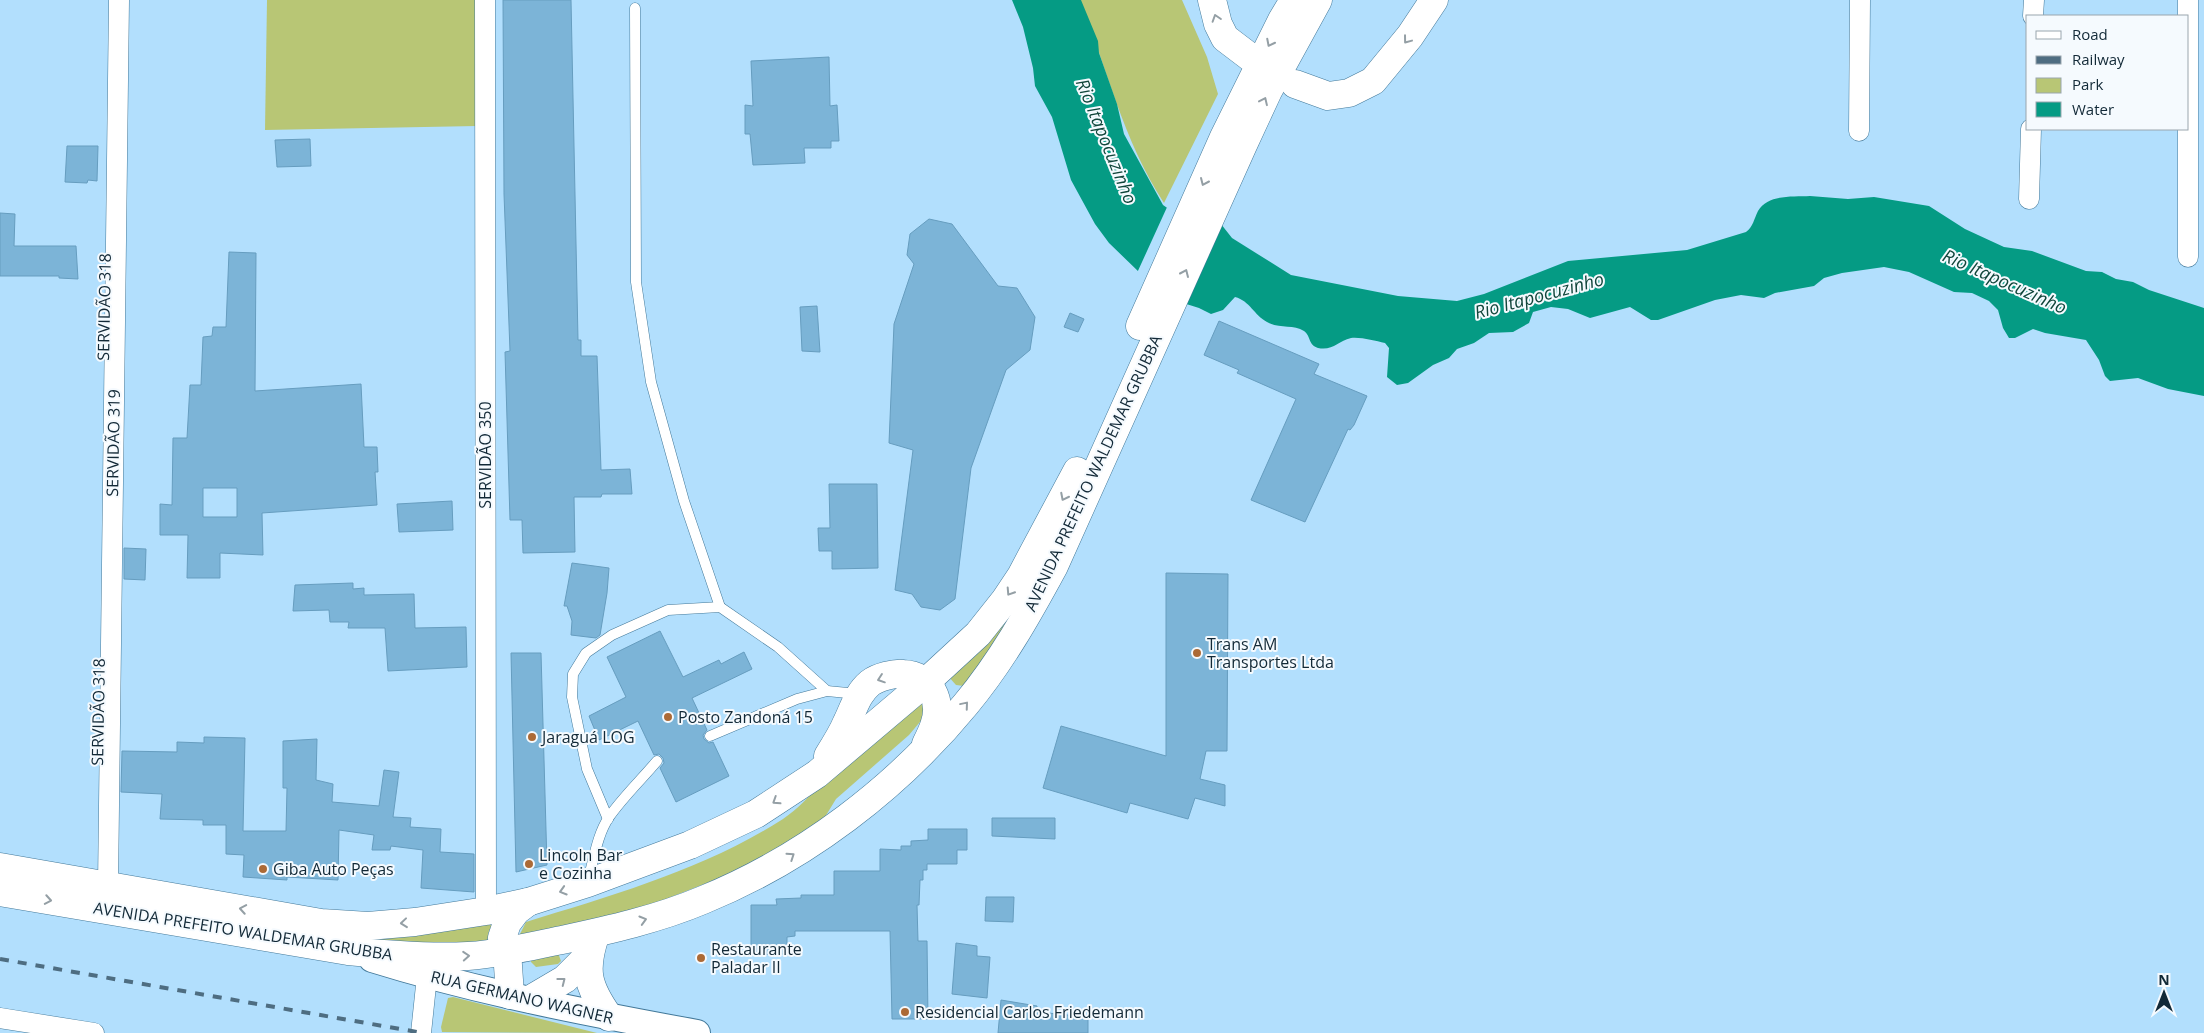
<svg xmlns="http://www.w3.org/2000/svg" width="2204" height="1033" font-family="'Open Sans',sans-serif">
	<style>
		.green { fill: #b8c675 }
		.water { fill: #059b84 }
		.pier { fill: #b2dffd }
		.building { fill: #7cb4d7; stroke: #669dbf; fill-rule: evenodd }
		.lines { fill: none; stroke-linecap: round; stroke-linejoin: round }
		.service-casing { stroke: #43799a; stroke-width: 11 }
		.minor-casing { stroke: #43799a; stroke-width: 21 }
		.tertiary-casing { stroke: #43799a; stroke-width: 28 }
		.trunk-casing { stroke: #43799a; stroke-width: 29 }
		.service { stroke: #fff; stroke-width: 10 }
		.minor { stroke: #fff; stroke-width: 20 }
		.tertiary { stroke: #fff; stroke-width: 26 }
		.trunk { stroke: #fff; stroke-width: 28 }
		.rail { stroke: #4e6d81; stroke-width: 4; stroke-dasharray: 9 9; stroke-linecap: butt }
		.oneway { stroke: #949fa5 }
		.poi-dot { fill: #ac6a36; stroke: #f5fafe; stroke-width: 2 }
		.labels { text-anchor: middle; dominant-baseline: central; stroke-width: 4; stroke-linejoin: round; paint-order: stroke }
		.street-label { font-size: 16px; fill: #122937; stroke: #f5fafe }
		.poi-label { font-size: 16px; fill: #122937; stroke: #f5fafe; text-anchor: start }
		.water-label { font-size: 18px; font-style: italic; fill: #11463b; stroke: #f5fafe }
	</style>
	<rect width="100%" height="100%" fill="#b2dffd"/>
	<g class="green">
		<path d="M267 0H475L477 126 265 130Z"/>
		<path d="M1080 0H1182L1207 57 1218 94 1164 203C1123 140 1107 69 1080 0Z"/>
		<path d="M1033 584 1013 618 964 686 956 685 948 676Z"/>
		<path d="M925 699V716L909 735 836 799 825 817 771 853 722 877 633 912 518 938 526 922C614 895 705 869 783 819 798 809 809 796 822 783 853 754 892 727 925 699Z"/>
		<path d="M496 921 489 931 487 943 410 946 288 930Z"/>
		<path d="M558 953 561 961 558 964 536 967 531 962V958Z"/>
		<path d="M453 997 597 1033 442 1032 441 1027 448 998Z"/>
	</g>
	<g class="water">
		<path d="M1012 0H1081L1098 41 1099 53 1117 104 1124 134 1163 205 1173 212 1140 273 1109 243 1095 224 1071 180 1052 117 1035 86 1033 68 1023 27Z"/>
		<path d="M1810 196 1848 199 1874 197 1929 206 1965 229 2004 247 2032 251 2086 271 2102 272 2116 279 2133 282 2149 290 2204 308V396L2168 389 2138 378 2110 381 2105 376 2099 360 2086 340 2045 333 2033 329 2015 338H2009L2003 328 1998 310 1989 301 1972 293 1954 292 1909 272 1884 267 1842 273 1824 278 1814 286 1775 293 1764 298 1741 295 1715 300 1658 320H1651L1630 307 1590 318 1568 309 1551 307 1533 312 1529 323 1513 332 1489 333 1474 343 1457 349 1449 358 1433 365 1408 383 1397 385 1387 377 1389 348 1385 343C1375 341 1362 337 1351 338 1338 341 1333 351 1318 348 1308 345 1311 336 1304 331 1293 324 1279 329 1267 322 1254 315 1250 301 1235 297L1223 310 1211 314 1199 308 1180 302 1217 219 1232 238 1291 275 1398 296 1457 301 1484 294 1568 261 1687 250 1746 232C1753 227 1754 219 1758 211 1768 194 1793 197 1810 196Z"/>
	</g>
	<path class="pier" d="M1168 205 1174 209 1192 210 1156 291 1137 273Z"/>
	<g class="building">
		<path d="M503 0H571L578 340H581V356H597L601 470 630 469 632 494H602L601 497H574L575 552 523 553 522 520H510L505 352 510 351 504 194Z"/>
		<path d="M829 57 830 106 837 105 839 141H831V148H804L805 163 753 165 750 134H745V105L753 106 751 61Z"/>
		<path d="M310 139 311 166 277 167 275 140Z"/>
		<path d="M67 146H98L97 181 88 180 87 183 65 182Z"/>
		<path d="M0 213 15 214 14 246H76L78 279 59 278V276H0Z"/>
		<path d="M929 219 952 224 998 286 1017 288 1035 317 1030 350 1006 370 971 468 955 599 940 610 921 607 912 594 895 590 913 450 889 443 894 324 914 264 907 255 910 234Z"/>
		<path d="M229 252 256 253 255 391 361 384 364 447H377L378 472H375L377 505 262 513 263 555 220 553V578H187L188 535H160V504L172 505 173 438H187L190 385H201L203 337 212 336 213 327H226ZM203 488H237V517H203Z"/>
		<path d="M817 306 820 352 802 351 800 307Z"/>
		<path d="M1070 313 1084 319 1078 332 1064 327Z"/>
		<path d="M1219 321 1319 364 1314 374 1367 396 1354 425 1350 430 1348 429 1305 522 1251 500 1296 399 1237 373 1239 370 1204 355Z"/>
		<path d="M829 484H877L878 568 832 569V551H819L818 528H830Z"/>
		<path d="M452 501 453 530 399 532 397 504Z"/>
		<path d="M124 548 146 549 145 580 124 579Z"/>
		<path d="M572 563 609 568 607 593 600 635 596 638 571 635 572 621 567 606H564Z"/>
		<path d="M1166 573 1228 574 1227 751H1206L1200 779 1225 785V806L1195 798 1188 819 1130 803 1127 813 1043 788 1061 726 1166 756Z"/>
		<path d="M353 583V589L364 588V595L414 594 415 628 466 627 467 667 388 671 385 628H348L349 622H330L329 610 293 611 295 585Z"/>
		<path d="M660 631 683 677 719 660 721 664 744 652 752 669 692 698 707 730 703 735 704 739 709 743 713 742 729 776 676 802 660 768 664 763 663 758 659 754 654 755 638 721 599 740 589 716 626 697 607 657Z"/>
		<path d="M511 653H541L547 865 516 872Z"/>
		<path d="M204 737 245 738 243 831H286L287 788H283V741L317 739 316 780 333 784 332 802 379 806 384 770 399 772 393 817 411 818 410 827 441 829 440 852 474 854V892L421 888 423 850 391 846 390 850H372L374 835 339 830 338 880 287 877V880L243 877 244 855 226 854V825H203V820L160 819 162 794 121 792 122 751 177 752V742L204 743Z"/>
		<path d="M992 818H1055V839L992 836Z"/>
		<path d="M928 829H967V850H957V864H927V870H923V880H920L919 905H917L918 941H927L928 1019H892L890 931H795V936L787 937V954L751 955V905H777L776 899 801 898V895H834V871H880V849L901 850V846H911V841L928 840Z"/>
		<path d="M986 897H1014L1013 922 985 921Z"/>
		<path d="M956 943 977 946V956L990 957 987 998 952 994Z"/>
		<path d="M1001 1000 1037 1006V1012L1088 1017V1033H998Z"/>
	</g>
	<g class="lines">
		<g class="service-casing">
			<g id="service">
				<path d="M635 8 636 282 651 382 684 501 720 607"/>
				<path d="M710 736 797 699 827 691 858 694"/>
				<path d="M608 819 587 769 572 697 573 674 586 653 612 635 668 610 720 607 778 647 827 691"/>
				<path d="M588 880C594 859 597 835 609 817 623 797 641 780 657 761"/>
			</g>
		</g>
		<g class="minor-casing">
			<g id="minor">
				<path d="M485 0 486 911"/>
				<path d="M2188 0V257"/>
				<path d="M2033 16 2034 0"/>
				<path d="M1859 131 1860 0"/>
				<path d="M2029 199 2031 129"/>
				<path d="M108 886 119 0"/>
				<path d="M0 1018 94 1033"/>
				<path d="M421 1033 427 976"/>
			</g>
		</g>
		<g class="tertiary-casing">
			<path id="tertiary" d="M372 959C478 992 588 1013 697 1033"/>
		</g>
		<g class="trunk-casing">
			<g id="trunk">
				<path d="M1212 0 1218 24 1225 38 1250 57"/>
				<path d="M1295 84 1328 96 1349 93 1373 81 1410 36 1434 0"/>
				<path d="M1140 326 1224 137 1282 20 1294 0"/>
				<path d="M828 756C835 745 842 734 847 722 854 708 857 694 870 683 878 677 894 673 903 674 931 675 943 701 934 726 932 732 929 738 926 744"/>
				<path d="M0 867 321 923 368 926 415 922 486 911 528 902 588 883 690 845 756 814 817 774 927 681 978 634 1005 600 1021 576 1077 471"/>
				<path d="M0 892 348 951C388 955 428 958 468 956 500 954 531 946 562 940 609 930 658 919 703 900 804 859 897 788 966 704 1001 662 1028 614 1054 566L1243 145 1268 91 1318 0"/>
				<path d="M596 933C583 970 587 986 609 1017"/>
				<path d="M510 995 507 951 502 938 507 923 516 911 528 902"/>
				<path d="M531 999 565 979 588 956"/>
			</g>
		</g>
		<use href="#service" class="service"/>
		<use href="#minor" class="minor"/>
		<use href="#tertiary" class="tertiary"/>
		<use href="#trunk" class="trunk"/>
		<path class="rail" d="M0 959 423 1033"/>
	</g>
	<defs><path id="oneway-chevron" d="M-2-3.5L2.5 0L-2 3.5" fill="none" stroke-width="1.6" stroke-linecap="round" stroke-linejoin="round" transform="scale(1.25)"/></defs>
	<g class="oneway">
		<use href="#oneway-chevron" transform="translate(1216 18) rotate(-108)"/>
		<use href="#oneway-chevron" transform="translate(1407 40) rotate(127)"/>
		<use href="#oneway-chevron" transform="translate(1270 43) rotate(117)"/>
		<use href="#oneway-chevron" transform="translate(1264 101) rotate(-65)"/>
		<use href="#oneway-chevron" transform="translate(1204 182) rotate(114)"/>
		<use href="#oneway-chevron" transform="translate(1185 273) rotate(-66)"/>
		<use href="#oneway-chevron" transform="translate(1064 497) rotate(117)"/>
		<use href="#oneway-chevron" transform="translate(1010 592) rotate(123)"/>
		<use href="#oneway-chevron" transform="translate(881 679) rotate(161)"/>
		<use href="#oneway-chevron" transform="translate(965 705) rotate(-50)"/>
		<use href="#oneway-chevron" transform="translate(776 801) rotate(147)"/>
		<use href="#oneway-chevron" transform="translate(791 856) rotate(-34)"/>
		<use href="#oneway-chevron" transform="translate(563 891) rotate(163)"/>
		<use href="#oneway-chevron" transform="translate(48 900) rotate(10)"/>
		<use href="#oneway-chevron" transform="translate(243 909) rotate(-170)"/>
		<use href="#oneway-chevron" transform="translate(643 920) rotate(-16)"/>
		<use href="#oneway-chevron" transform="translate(404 923) rotate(174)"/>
		<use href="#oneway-chevron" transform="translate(466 956) rotate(-4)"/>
		<use href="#oneway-chevron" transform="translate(562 981) rotate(-38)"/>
	</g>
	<g class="poi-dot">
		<circle cx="1197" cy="653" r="5"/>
		<circle cx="668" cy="717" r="5"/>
		<circle cx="532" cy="737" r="5"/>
		<circle cx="529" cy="864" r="5"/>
		<circle cx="263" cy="869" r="5"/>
		<circle cx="701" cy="958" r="5"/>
		<circle cx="905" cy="1012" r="5"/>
	</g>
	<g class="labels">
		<g class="street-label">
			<text transform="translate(104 307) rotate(-89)">SERVIDÃO 318</text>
			<text transform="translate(113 443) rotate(-89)">SERVIDÃO 319</text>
			<text transform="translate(485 455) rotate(-90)">SERVIDÃO 350</text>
			<text transform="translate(1093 473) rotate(-65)">AVENIDA PREFEITO WALDEMAR GRUBBA</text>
			<text transform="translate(98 712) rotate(-89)">SERVIDÃO 318</text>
			<text transform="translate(243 931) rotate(9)">AVENIDA PREFEITO WALDEMAR GRUBBA</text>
			<text transform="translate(522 997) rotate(13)">RUA GERMANO WAGNER</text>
		</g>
		<g class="poi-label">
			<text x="1207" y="644">Trans AM<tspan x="1207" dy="18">Transportes Ltda</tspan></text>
			<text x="678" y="717">Posto Zandoná 15</text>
			<text x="542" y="737">Jaraguá LOG</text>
			<text x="539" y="855">Lincoln Bar<tspan x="539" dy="18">e Cozinha</tspan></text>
			<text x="273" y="869">Giba Auto Peças</text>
			<text x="711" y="949">Restaurante<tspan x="711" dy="18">Paladar II</tspan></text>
			<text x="915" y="1012">Residencial Carlos Friedemann</text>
		</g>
		<g class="water-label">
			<text transform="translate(1107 141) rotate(68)">Rio Itapocuzinho</text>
			<text transform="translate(2005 281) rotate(24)">Rio Itapocuzinho</text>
			<text transform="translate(1539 295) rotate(-15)">Rio Itapocuzinho</text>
		</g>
	</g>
	<rect x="2026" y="15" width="162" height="115" fill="#f5fafe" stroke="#9aa6ae"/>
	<rect x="2036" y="31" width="25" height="8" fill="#ffffff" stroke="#9aa6ae"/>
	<text x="2072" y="40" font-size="15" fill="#122937">Road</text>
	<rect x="2036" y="56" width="25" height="8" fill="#4e6d81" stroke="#9aa6ae"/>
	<text x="2072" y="65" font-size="15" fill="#122937">Railway</text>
	<rect x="2036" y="78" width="25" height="15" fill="#b8c675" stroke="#9aa6ae"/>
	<text x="2072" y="90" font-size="15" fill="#122937">Park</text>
	<rect x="2036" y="102" width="25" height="15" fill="#059b84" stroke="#9aa6ae"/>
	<text x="2072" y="115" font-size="15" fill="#122937">Water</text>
	<g transform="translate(2164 993)" stroke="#f5fafe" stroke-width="4" paint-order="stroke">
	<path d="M0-4L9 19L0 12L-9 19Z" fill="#122937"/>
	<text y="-8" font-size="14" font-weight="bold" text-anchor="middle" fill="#122937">N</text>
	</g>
</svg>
